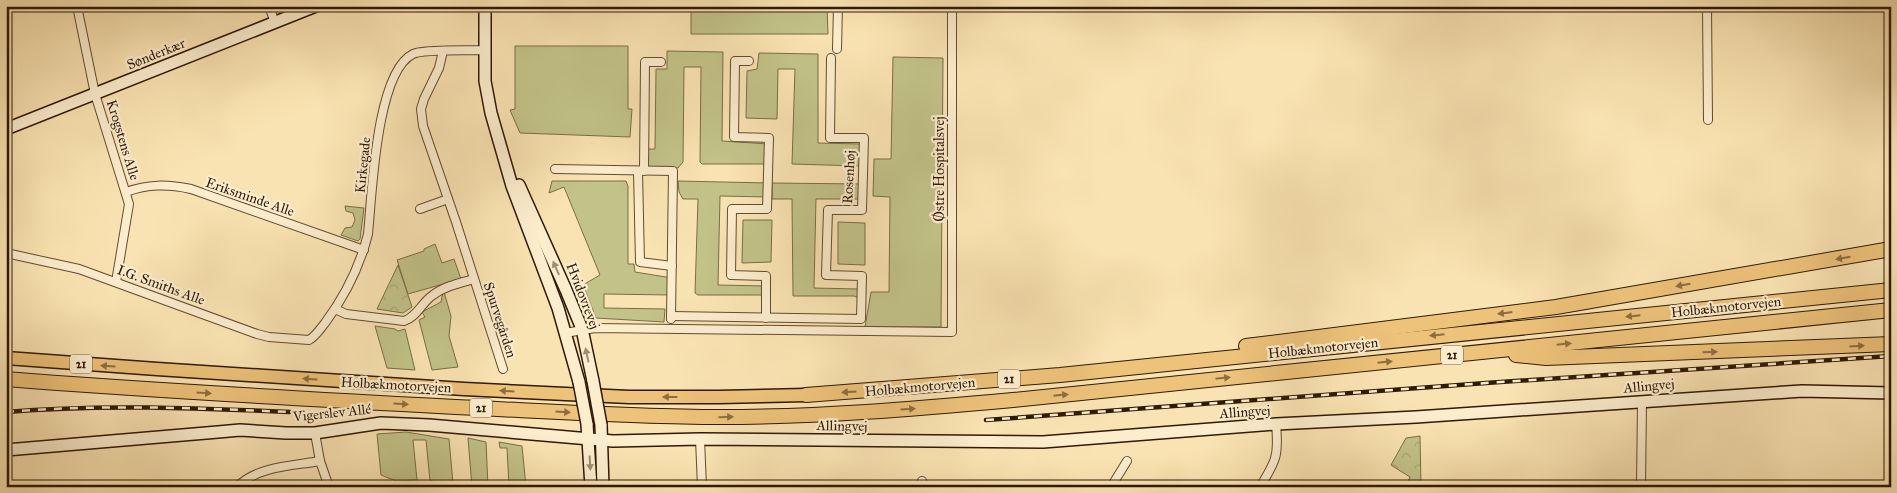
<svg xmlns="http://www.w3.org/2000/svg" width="1897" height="493" font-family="'IM FELL Great Primer',serif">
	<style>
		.green { fill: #c2c389; stroke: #786e47 }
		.park { fill: url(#park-crowns); stroke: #786e47 }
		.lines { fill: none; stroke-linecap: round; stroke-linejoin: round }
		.street-casing { stroke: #614c30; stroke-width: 10 }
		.secondary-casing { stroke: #2e1905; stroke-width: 14 }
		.primary-casing { stroke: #2e1905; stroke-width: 15 }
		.highway-casing { stroke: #2e1905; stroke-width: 16 }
		.street { stroke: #fcedcd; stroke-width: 8 }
		.secondary { stroke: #fcedcd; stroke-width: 11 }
		.primary { stroke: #edc279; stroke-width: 12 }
		.highway { stroke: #edc279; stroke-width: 14 }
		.rail-casing { stroke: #2e1905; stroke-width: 4.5 }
		.rail { stroke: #fcedcd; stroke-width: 2.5; stroke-dasharray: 8; stroke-linecap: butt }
		.secondary-bridge-casing { stroke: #2e1905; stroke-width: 14; stroke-linecap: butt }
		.secondary-bridge { stroke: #fcedcd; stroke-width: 11 }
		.oneway { fill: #8e6e3f }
		.oneway2 { fill: #9f8e73 }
		.labels { text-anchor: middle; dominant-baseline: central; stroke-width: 4.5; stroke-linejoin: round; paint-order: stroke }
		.shield { fill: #fcedcd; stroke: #6c5941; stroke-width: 1 }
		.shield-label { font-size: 12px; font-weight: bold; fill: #2e1905 }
		.street-label { font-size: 14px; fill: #2e1905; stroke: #fcedcd }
	</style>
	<defs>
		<pattern id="park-crowns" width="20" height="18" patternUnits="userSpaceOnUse" patternTransform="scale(1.25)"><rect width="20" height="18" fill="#c2c389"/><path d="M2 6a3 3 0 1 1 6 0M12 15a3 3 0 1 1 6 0" fill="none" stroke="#a7a775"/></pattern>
	</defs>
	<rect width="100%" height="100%" fill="#fae3b2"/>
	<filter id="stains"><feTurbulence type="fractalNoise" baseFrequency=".004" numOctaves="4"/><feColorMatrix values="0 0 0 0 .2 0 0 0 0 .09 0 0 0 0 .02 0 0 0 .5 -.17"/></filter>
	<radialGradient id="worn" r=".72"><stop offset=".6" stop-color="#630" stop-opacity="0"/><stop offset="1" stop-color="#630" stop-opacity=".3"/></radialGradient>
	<g class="green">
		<path d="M691 6H827L828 34H691Z"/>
		<path d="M515 46H628V109H632L630 137 520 133 510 110 515 109Z"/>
		<path d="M667 51 723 52 722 141 768 144V164H702L700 162 701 67H684L683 162 678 168 650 167 644 163V149H655L656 69H667Z"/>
		<path d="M759 53 818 54V143L860 144V166L792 164 795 69H778L777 119 746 118 747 71 757 69Z"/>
		<path d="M893 57 943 58 941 327H865L871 292H889L890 197 873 196 874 159H891Z"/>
		<path d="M552 181H626L628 186V264H634L635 272 672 278 671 295 604 294V308L665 309 664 322 596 318 583 285 600 275 564 187 549 193Z"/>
		<path d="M678 181 768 183V197L720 196 718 285 766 286V295H698L695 293 698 199H683L679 192Z"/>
		<path d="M772 183 863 184 860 199H816L814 288 859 289V298L854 296H793L792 199H772Z"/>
		<path d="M345 206 364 208 360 239 358 241 341 235 345 228 352 227 355 220 353 213 346 211Z"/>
		<path d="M743 220H772L771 262 742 263Z"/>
		<path d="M838 222 865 223V265L838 264Z"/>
		<path d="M435 244 442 263 454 259 461 279 408 294 397 260 424 251V249Z"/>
		<path d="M443 292H444L451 316 449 336 458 367 432 370 419 320 425 317 422 312 441 302Z"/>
		<path d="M375 326 395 329 398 331 405 329 415 370 387 368Z"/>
		<path d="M406 432 449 439 453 484 430 481 426 440H413L417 480 396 481 381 475 377 434Z"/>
		<path d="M468 438 486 442 488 487H472Z"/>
		<path d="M499 442 522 446 526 487H509L507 448H500Z"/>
	</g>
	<g class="park">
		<path d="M398 265 412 307 403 313 377 309Z"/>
		<path d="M1420 436 1421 487H1405L1410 477 1391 465 1406 438Z"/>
	</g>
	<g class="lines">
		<g class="street-casing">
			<g id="street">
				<path d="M77 6 95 94 129 204 116 282"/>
				<path d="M269 6 275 23"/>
				<path d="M1707 6 1708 120"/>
				<path d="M837 49 838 6"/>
				<path d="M443 51 439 68 424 99 421 109 423 126 456 222 503 369"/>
				<path d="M749 61H735L734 137 769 138 767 209H732L731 275 766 276V318"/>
				<path d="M555 169 673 171 671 319"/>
				<path d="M638 171 640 262 672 266"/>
				<path d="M644 171 645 62H661"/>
				<path d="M126 192C148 184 167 184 191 189L364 250"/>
				<path d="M420 209 448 199"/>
				<path d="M6 253 79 269 257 334 269 337 309 340C316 336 320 329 325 323 345 296 360 266 368 234 372 195 376 72 413 54 423 49 471 51 485 50"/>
				<path d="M335 309 346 314 404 321C417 317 422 302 433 295 445 286 460 283 474 279"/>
				<path d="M671 316 861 319 862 276 826 275 828 210H862L864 138H830L831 58"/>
				<path d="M565 333 595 328 952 332V6"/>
				<path d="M315 433 320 461 329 487"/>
				<path d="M700 439 702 487"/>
				<path d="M922 481V487"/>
				<path d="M237 487C258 466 292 466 320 461"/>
				<path d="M1111 487 1127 461"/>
				<path d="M1260 487C1276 461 1279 456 1276 424"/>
				<path d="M1641 487 1642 402"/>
			</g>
		</g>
		<g class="secondary-casing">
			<g id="secondary">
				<path d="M485 6V81L491 113 512 186 558 308 579 382"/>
				<path d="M6 129 316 6"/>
				<path d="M519 185 566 290 582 329 593 381"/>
				<path d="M587 424 591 487"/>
				<path d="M601 425 603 487"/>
				<path d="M6 450 218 432 240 430 286 433H315L381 423 429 425 613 441 700 439 1043 442 1276 424 1416 417 1802 391 1891 393"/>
			</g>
		</g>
		<g class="primary-casing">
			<path id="primary" d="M6 358 157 369 464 389 629 397H719L806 395"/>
		</g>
		<g class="highway-casing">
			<g id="highway">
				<path d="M1246 346 1556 307 1891 249"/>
				<path d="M1516 355 1546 358 1891 344"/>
				<path d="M6 379C156 391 306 399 456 407 544 411 632 417 720 417 818 417 915 409 1013 400L1891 310"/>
				<path d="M806 395 1060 375 1891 290"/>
			</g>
		</g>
		<use href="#street" class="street"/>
		<use href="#secondary" class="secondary"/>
		<use href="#primary" class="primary"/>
		<use href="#highway" class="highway"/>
		<g class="rail-casing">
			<g id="rail">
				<path d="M6 412C101 404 196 408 290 412"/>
				<path d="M986 420 1486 383 1891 356"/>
			</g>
		</g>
		<use href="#rail" class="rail"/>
		<g class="secondary-bridge-casing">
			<g id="secondary-bridge">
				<path d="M593 381 601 425"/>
				<path d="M579 382 587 424"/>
			</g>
		</g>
		<use href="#secondary-bridge" class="secondary-bridge"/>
	</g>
	<defs><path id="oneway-solid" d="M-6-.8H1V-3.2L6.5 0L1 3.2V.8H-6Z" transform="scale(1.25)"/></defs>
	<g class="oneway">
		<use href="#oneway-solid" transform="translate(1843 258) rotate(170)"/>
		<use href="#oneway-solid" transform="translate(1683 285) rotate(170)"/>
		<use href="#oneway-solid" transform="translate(1505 313) rotate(173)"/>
		<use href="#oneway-solid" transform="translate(1633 316) rotate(174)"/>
		<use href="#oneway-solid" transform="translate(1437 335) rotate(174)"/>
		<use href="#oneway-solid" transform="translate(1564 344) rotate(-6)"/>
		<use href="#oneway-solid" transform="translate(1857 346) rotate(-3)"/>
		<use href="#oneway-solid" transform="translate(1710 352) rotate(-2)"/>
		<use href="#oneway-solid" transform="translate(1385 362) rotate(-6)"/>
		<use href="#oneway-solid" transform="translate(108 366) rotate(-176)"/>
		<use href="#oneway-solid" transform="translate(1223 378) rotate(-6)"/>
		<use href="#oneway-solid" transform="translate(310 379) rotate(-176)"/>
		<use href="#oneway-solid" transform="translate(507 391) rotate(-177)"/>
		<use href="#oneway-solid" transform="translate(849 392) rotate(176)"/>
		<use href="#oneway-solid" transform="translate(204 393) rotate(3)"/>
		<use href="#oneway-solid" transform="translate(1061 395) rotate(-6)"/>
		<use href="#oneway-solid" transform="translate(670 397) rotate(-180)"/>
		<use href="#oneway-solid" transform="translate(401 404) rotate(3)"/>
		<use href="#oneway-solid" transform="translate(908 409) rotate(-4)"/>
		<use href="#oneway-solid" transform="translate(563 412) rotate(3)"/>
		<use href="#oneway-solid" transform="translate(726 417) rotate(-1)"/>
	</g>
	<g class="oneway2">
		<use href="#oneway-solid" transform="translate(556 268) rotate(-114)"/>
		<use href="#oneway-solid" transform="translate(587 355) rotate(-102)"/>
		<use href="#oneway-solid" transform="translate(590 463) rotate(87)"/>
	</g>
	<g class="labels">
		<g class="shield">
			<rect x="1441" y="345.5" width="22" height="19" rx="4"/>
			<rect x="70" y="354.5" width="22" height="19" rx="4"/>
			<rect x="998" y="369.5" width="22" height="19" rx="4"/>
			<rect x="470" y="398.5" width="22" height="19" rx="4"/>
		</g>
		<g class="shield-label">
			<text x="1452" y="355">21</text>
			<text x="81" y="364">21</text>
			<text x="1009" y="379">21</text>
			<text x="481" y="408">21</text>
		</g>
		<g class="street-label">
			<text transform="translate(156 54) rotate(-22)">Sønderkær</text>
			<text transform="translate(123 140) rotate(73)">Krogstens Alle</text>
			<text transform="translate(363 165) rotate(-84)">Kirkegade</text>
			<text transform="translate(939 169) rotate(-90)">Østre Hospitalsvej</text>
			<text transform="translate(849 177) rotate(-87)">Rosenhøj</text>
			<text transform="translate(250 197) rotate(19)">Eriksminde Alle</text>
			<text transform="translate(161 285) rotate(20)">I.G. Smiths Alle</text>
			<text transform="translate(583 296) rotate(69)">Hvidovrevej</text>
			<text transform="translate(1726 307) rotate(-6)">Holbækmotorvejen</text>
			<text transform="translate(500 320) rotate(72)">Spurvegården</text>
			<text transform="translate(1323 348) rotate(-6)">Holbækmotorvejen</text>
			<text transform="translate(396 385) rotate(3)">Holbækmotorvejen</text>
			<text transform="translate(1649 386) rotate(-5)">Allingvej</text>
			<text transform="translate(920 387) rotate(-5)">Holbækmotorvejen</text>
			<text transform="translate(1245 412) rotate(-4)">Allingvej</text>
			<text transform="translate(332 413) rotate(-6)">Vigerslev Allé</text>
			<text transform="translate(842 426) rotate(1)">Allingvej</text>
		</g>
	</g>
	<rect width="1897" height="493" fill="none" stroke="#fae3b2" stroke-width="25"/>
	<rect x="8" y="8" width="1882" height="478" fill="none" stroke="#2e1905" stroke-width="2.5"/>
	<rect x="12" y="12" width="1872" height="468" fill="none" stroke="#2e1905"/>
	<rect width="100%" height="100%" filter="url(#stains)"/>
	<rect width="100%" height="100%" fill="url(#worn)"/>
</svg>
